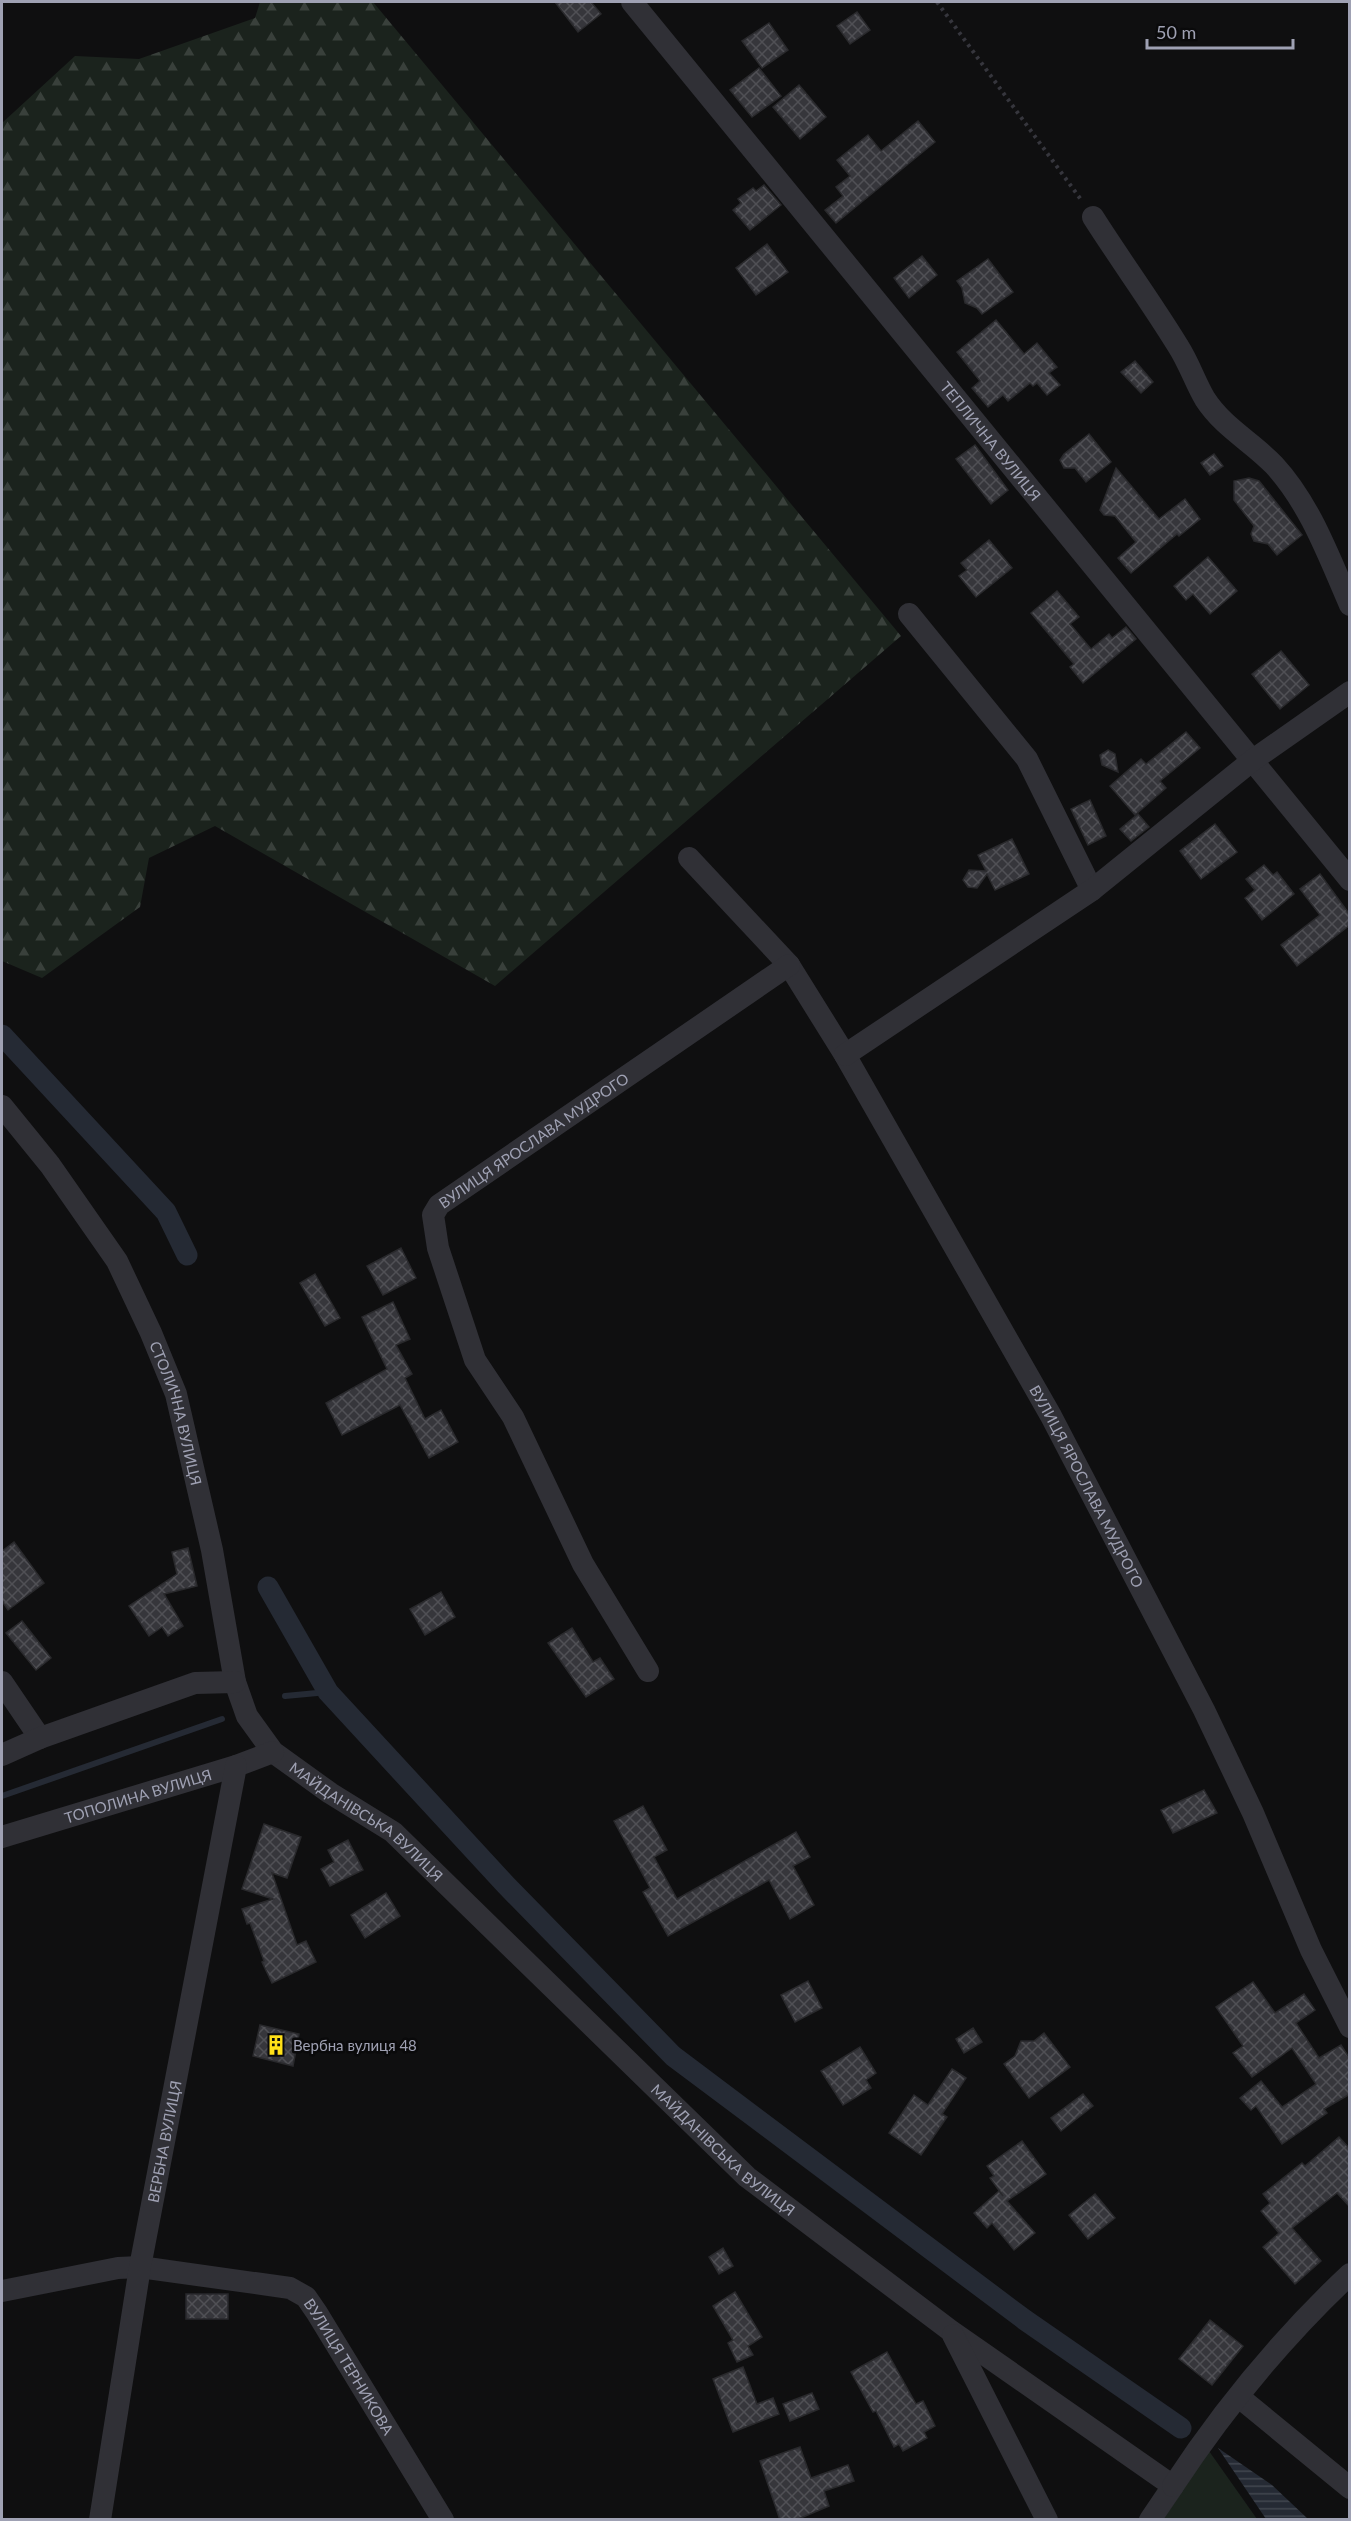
<svg xmlns="http://www.w3.org/2000/svg" width="1351" height="2521" font-family="Lato,sans-serif">
	<style>
		.forest { fill: url(#forest-firs) }
		.park { fill: #1b231d }
		.water { fill: url(#water-rules) }
		.lines { fill: none; stroke-linecap: round; stroke-linejoin: round }
		.stream { stroke: #252a34; stroke-width: 6 }
		.canal { stroke: #252a34; stroke-width: 21 }
		.building { fill: url(#building-cross-hatch); stroke: #29292c; stroke-width: 1.5 }
		.path { stroke: #36363d; stroke-width: 4; stroke-dasharray: 3 4.5; stroke-linecap: butt }
		.minor { stroke: #303036; stroke-width: 22 }
		.labels { text-anchor: middle; dominant-baseline: central; stroke-width: 5; stroke-linejoin: round; paint-order: stroke }
		.street-label { font-size: 15px; fill: #9fa1b3; stroke: #0a0a0b }
		.poi-label { font-size: 15px; fill: #9fa1b3; stroke: #0a0a0b; text-anchor: start }
	</style>
	<defs>
		<pattern id="forest-firs" width="22" height="20" patternUnits="userSpaceOnUse" patternTransform="scale(1.5)"><rect width="22" height="20" fill="#1b231d"/><path d="M5 1l3.5 6h-7zM16 11l3.5 6h-7z" fill="#39403b"/></pattern>
		<pattern id="water-rules" width="6" height="5" patternUnits="userSpaceOnUse" patternTransform="scale(1.5)"><rect width="6" height="5" fill="#252a34"/><path d="M0 2.5h6" fill="none" stroke="#41464f"/></pattern>
		<pattern id="building-cross-hatch" width="8" height="8" patternUnits="userSpaceOnUse" patternTransform="scale(1.5)"><rect width="8" height="8" fill="#36363b"/><path d="M0 0l8 8M0 8l8-8" fill="none" stroke="#505055"/></pattern>
	</defs>
	<rect width="100%" height="100%" fill="#0f0f10"/>
	<path class="forest" d="M260 2H373L901 636 495 986 215 826 149 858 140 907 42 978 2 961V123L75 56 139 59 255 18Z"/>
	<path class="park" d="M1209 2451 1257 2519 1163 2520Z"/>
	<path class="water" d="M1218 2448 1272 2485 1308 2519H1266Z"/>
	<g class="lines">
		<g class="stream">
			<path d="M285 1696 328 1692"/>
			<path d="M2 1796 222 1719"/>
		</g>
		<g class="canal">
			<path d="M2 1035 166 1212 187 1255"/>
			<path d="M268 1587 328 1692 505 1884 673 2056 1025 2320 1181 2428"/>
		</g>
	</g>
	<g class="building">
		<path d="M555 2H591L601 14 578 32Z"/>
		<path d="M857 12 870 30 850 44 837 26Z"/>
		<path d="M769 23 788 50 762 68 742 41Z"/>
		<path d="M759 68 781 96 752 117 730 90Z"/>
		<path d="M799 85 826 117 800 139 773 107Z"/>
		<path d="M918 121 935 142 836 223 825 210 843 196 836 187 850 176 837 160 868 135 881 151Z"/>
		<path d="M764 185 781 205 750 230 733 210 741 203 738 199 753 188 756 191Z"/>
		<path d="M767 244 788 272 756 295 736 268Z"/>
		<path d="M922 256 937 275 909 298 894 278Z"/>
		<path d="M988 259 1013 292 982 314 977 308 965 303 962 288 957 281Z"/>
		<path d="M996 320 1024 354 1037 343 1057 367 1049 373 1060 385 1047 395 1037 383 1033 386 1030 383 1008 401 1003 395 988 407 972 388 980 381 957 352Z"/>
		<path d="M1135 361 1153 382 1141 393 1121 372Z"/>
		<path d="M1089 434 1111 462 1086 482 1075 468H1064L1060 460 1064 454Z"/>
		<path d="M975 445 1008 490 991 504 956 459Z"/>
		<path d="M1214 454 1223 466 1210 475 1201 463Z"/>
		<path d="M1116 468 1159 519 1185 499 1200 519 1179 536 1177 534 1131 573 1118 558 1136 542 1115 516 1104 515 1100 510Z"/>
		<path d="M1249 478 1259 481 1302 535 1277 555 1268 544 1254 541 1251 534 1254 526 1234 500V481Z"/>
		<path d="M989 540 1012 568 976 597 959 576 967 570 961 563Z"/>
		<path d="M1208 557 1237 591 1210 614 1193 594 1186 600 1174 586Z"/>
		<path d="M1057 591 1079 617 1070 624 1091 649 1109 634 1112 638 1126 627 1136 639 1083 683 1070 667 1074 664 1031 613Z"/>
		<path d="M1281 651 1309 685 1280 709 1252 674Z"/>
		<path d="M1186 732 1200 748 1160 781 1166 788 1135 815 1110 786 1141 759 1146 764Z"/>
		<path d="M1108 750 1115 754 1118 772 1102 765 1100 755Z"/>
		<path d="M1090 800 1106 836 1088 845 1071 809Z"/>
		<path d="M1138 814 1149 827 1131 841 1120 829Z"/>
		<path d="M1215 824 1237 852 1201 879 1180 851Z"/>
		<path d="M1012 839 1029 874 995 890 987 874 977 888 968 887 963 880 969 870 986 871 978 855Z"/>
		<path d="M1264 865 1273 875 1277 872 1294 894 1262 920 1245 898 1255 890 1246 879Z"/>
		<path d="M1320 874 1350 915V925L1297 966 1281 945 1320 915 1300 889Z"/>
		<path d="M401 1248 416 1278 383 1295 367 1266Z"/>
		<path d="M315 1274 340 1318 325 1326 300 1283Z"/>
		<path d="M393 1302 410 1339 396 1345 412 1374 405 1378 425 1419 441 1410 458 1442 429 1458 400 1405 342 1435 326 1403 387 1369 362 1317Z"/>
		<path d="M14 1542 44 1583 8 1610 2 1601V1551Z"/>
		<path d="M188 1548 197 1586 164 1594 183 1626 168 1636 162 1627 149 1636 129 1606 177 1574 172 1552Z"/>
		<path d="M441 1592 455 1617 425 1635 410 1609Z"/>
		<path d="M22 1621 51 1658 36 1670 6 1633Z"/>
		<path d="M572 1628 593 1662 600 1658 614 1679 586 1697 548 1643Z"/>
		<path d="M1204 1790 1217 1813 1173 1833 1161 1810Z"/>
		<path d="M643 1806 667 1850 654 1857 677 1899 796 1832 810 1857 793 1866 814 1905 790 1919 769 1880 668 1936 643 1892 650 1888 614 1821Z"/>
		<path d="M264 1824 301 1837 287 1878 272 1873 297 1945 306 1941 316 1962 272 1983 262 1962 264 1961 250 1923 247 1924 242 1909 273 1899 242 1889Z"/>
		<path d="M348 1840 363 1870 330 1886 321 1869 334 1862 328 1850Z"/>
		<path d="M386 1893 400 1916 365 1938 351 1915Z"/>
		<path d="M808 1981 822 2008 795 2022 781 1995Z"/>
		<path d="M1253 1982 1275 2013 1304 1994 1315 2010 1296 2023 1319 2058 1341 2045 1350 2059V2094L1324 2109 1327 2113 1282 2144 1256 2106 1251 2110 1240 2098 1261 2081 1282 2107 1316 2084 1292 2048 1252 2077 1233 2053 1243 2046 1216 2007Z"/>
		<path d="M260 2025 299 2034 293 2066 253 2056Z"/>
		<path d="M973 2028 982 2042 964 2053 956 2039Z"/>
		<path d="M1044 2033 1070 2067 1029 2098 1004 2064 1015 2056 1021 2041H1034Z"/>
		<path d="M860 2047 876 2073 866 2080 871 2088 843 2105 821 2071Z"/>
		<path d="M952 2069 966 2078 942 2114 947 2117 921 2155 889 2133 914 2095 928 2105Z"/>
		<path d="M1083 2094 1093 2106 1061 2131 1051 2118Z"/>
		<path d="M1339 2137 1350 2149V2207L1337 2193 1292 2228 1321 2261 1295 2284 1263 2247 1279 2233 1261 2211 1270 2203 1263 2194 1302 2163 1305 2166Z"/>
		<path d="M1022 2141 1046 2174 1007 2201 1035 2233 1014 2250 992 2223 987 2228 974 2213 999 2191 1003 2196 990 2178 994 2176 987 2166Z"/>
		<path d="M1095 2194 1115 2218 1088 2239 1069 2215Z"/>
		<path d="M723 2248 733 2266 719 2274 709 2257Z"/>
		<path d="M735 2292 762 2337 748 2346 753 2355 737 2362 728 2343 733 2340 713 2306Z"/>
		<rect x="186" y="2294" width="42" height="25"/>
		<path d="M1210 2320 1243 2346 1212 2385 1179 2359Z"/>
		<path d="M887 2352 916 2404 923 2401 935 2426 924 2432 927 2438 903 2451 899 2444 894 2447 876 2411 873 2412 851 2372Z"/>
		<path d="M743 2367 757 2404 773 2398 779 2414 733 2432 713 2379Z"/>
		<path d="M812 2393 819 2409 790 2421 783 2404Z"/>
		<path d="M800 2447 811 2478 848 2465 854 2481 824 2491 829 2506 796 2520H780L760 2461Z"/>
	</g>
	<g class="lines">
		<path class="path" d="M937 2 1082 201"/>
		<g class="minor">
			<path id="s1" d="M632 2 1350 880"/>
			<path d="M1093 217C1121 261 1151 302 1178 346 1189 363 1195 382 1205 399 1223 427 1252 442 1274 465 1310 504 1329 557 1350 605"/>
			<path d="M909 614 1027 759 1092 890"/>
			<path id="s2" d="M689 858 789 965 845 1055 1051 1416 1204 1710 1253 1813 1311 1950 1350 2027"/>
			<path d="M845 1055 1092 890 1253 760 1350 692"/>
			<path id="s3" d="M2 1106 50 1165 117 1261 151 1333 176 1394 212 1550 235 1682 247 1716 273 1752 330 1793 393 1832 747 2177 951 2331 1173 2486 1150 2520"/>
			<path id="s4" d="M648 1671 583 1564 513 1417 475 1360 438 1248 433 1215 439 1205 789 965"/>
			<path d="M2 1682 40 1738"/>
			<path d="M2 1755 40 1738 195 1683 235 1682"/>
			<path id="s5" d="M2 1837 236 1766 273 1752"/>
			<path id="s6" d="M2 2291 118 2268 140 2267 290 2288 306 2297 317 2313 443 2520"/>
			<path d="M953 2335 1047 2520"/>
			<path d="M1239 2397 1350 2488"/>
			<path d="M1173 2486C1223 2410 1283 2337 1350 2274"/>
			<path id="s7" d="M100 2520 140 2267 236 1766"/>
		</g>
	</g>
	<defs>
		<g id="building-bare" transform="scale(1.62)"><path d="M-4-6H4V6H1V3H-1V6H-4ZM-2.5-4.3h1.7v1.8h-1.7ZM.8-4.3h1.7v1.8H.8ZM-2.5-1h1.7V.8h-1.7ZM.8-1h1.7V.8H.8Z" fill="#ffe018" stroke="#0a0a0b" stroke-width="2.5" paint-order="stroke"/></g>
	</defs>
	<g fill-rule="evenodd">
		<use href="#building-bare" x="276" y="2045"/>
	</g>
	<g class="labels">
		<g class="street-label">
			<text stroke="none"><textPath href="#s1" startOffset="567">ТЕПЛИЧНА ВУЛИЦЯ</textPath></text>
			<text stroke="none"><textPath href="#s4" startOffset="634">ВУЛИЦЯ ЯРОСЛАВА МУДРОГО</textPath></text>
			<text stroke="none"><textPath href="#s3" startOffset="357">СТОЛИЧНА ВУЛИЦЯ</textPath></text>
			<text stroke="none"><textPath href="#s2" startOffset="747">ВУЛИЦЯ ЯРОСЛАВА МУДРОГО</textPath></text>
			<text stroke="none"><textPath href="#s5" startOffset="142">ТОПОЛИНА ВУЛИЦЯ</textPath></text>
			<text stroke="none"><textPath href="#s3" startOffset="830">МАЙДАНІВСЬКА ВУЛИЦЯ</textPath></text>
			<text stroke="none"><textPath href="#s7" startOffset="384">ВЕРБНА ВУЛИЦЯ</textPath></text>
			<text stroke="none"><textPath href="#s3" startOffset="1316">МАЙДАНІВСЬКА ВУЛИЦЯ</textPath></text>
			<text stroke="none"><textPath href="#s6" startOffset="392">ВУЛИЦЯ ТЕРНИКОВА</textPath></text>
		</g>
		<g class="poi-label">
			<text x="293" y="2045">Вербна вулиця 48</text>
		</g>
	</g>
	<rect width="1351" height="2521" fill="none" stroke="#9fa1b3" stroke-width="6"/>
	<path d="M1147 39v9h146v-9" fill="none" stroke="#9fa1b3" stroke-width="3"/>
	<text x="1156" y="39" font-size="18" fill="#9fa1b3" stroke="#0a0a0b" stroke-width="4.5" paint-order="stroke">50 m</text>
</svg>
